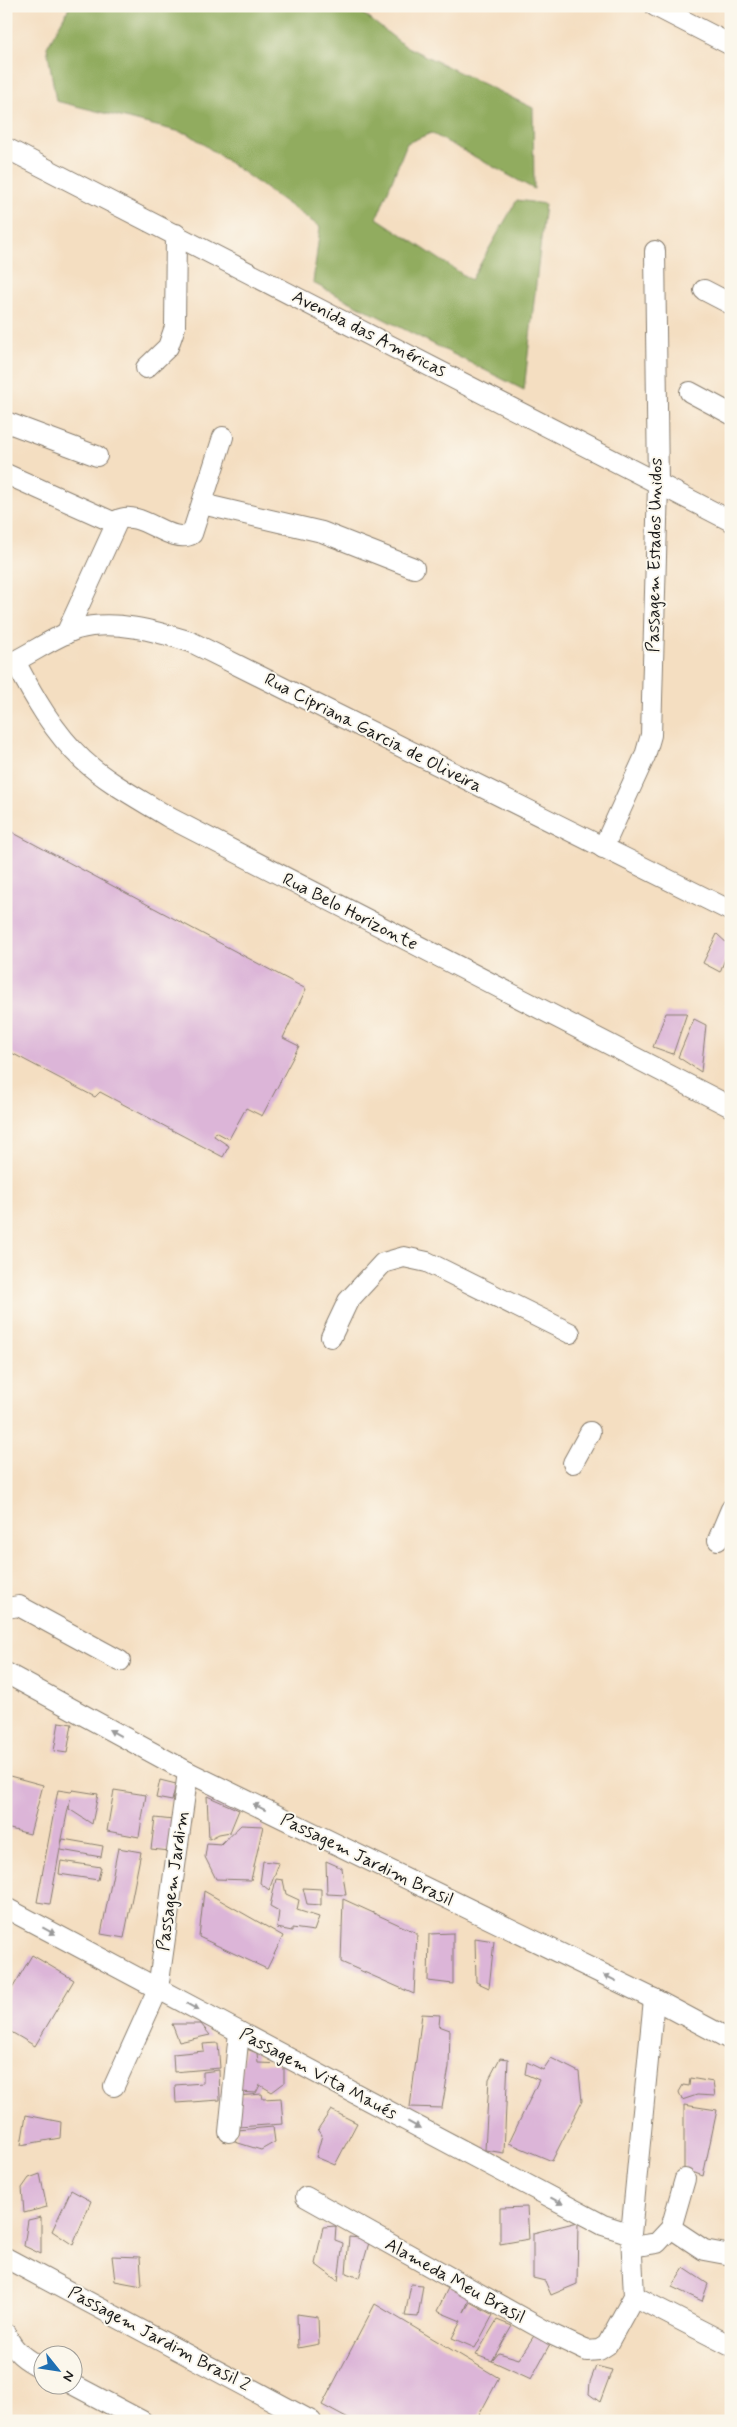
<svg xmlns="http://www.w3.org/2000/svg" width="737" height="2427" font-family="Mynerve,sans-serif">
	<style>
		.forest { fill: #91ac5e; stroke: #56643d }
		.building { fill: #dcb5d8 }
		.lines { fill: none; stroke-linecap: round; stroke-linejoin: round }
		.minor-casing { stroke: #887d6e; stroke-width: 22 }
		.minor { stroke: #fff; stroke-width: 20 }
		.oneway { fill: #999 }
		.labels { text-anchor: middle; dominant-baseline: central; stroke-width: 4; stroke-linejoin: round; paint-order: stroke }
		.street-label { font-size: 18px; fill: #1c1c1c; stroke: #fbf7ec }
	</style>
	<rect width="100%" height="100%" fill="#fbf7ec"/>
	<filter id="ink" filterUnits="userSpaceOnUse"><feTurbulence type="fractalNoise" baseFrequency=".02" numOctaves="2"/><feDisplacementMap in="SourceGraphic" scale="10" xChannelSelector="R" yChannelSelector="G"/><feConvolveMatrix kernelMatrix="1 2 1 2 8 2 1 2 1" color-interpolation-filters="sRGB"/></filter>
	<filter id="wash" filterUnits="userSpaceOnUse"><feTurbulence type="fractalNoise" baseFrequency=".0096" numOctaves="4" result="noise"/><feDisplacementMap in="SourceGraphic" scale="20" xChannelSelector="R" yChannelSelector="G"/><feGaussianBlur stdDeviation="1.12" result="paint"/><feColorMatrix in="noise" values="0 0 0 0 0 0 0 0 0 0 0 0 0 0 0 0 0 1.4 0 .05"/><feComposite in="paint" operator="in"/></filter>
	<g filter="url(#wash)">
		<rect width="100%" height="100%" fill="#f4dec1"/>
		<path class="forest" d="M70 6H353L405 46 533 108 534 189 431 133 407 143 377 218 471 280 517 200 545 204 524 390 313 283 320 227 189 134 56 101 47 47Z"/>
		<g id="blocks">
			<g class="building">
				<path d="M6 829 306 989 283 1038 299 1046 262 1116 246 1108 229 1139 216 1132 214 1136 229 1146 223 1157 100 1092 95 1097 6 1050Z"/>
				<path d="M717 934 730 946 720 972 703 963Z"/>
				<path d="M666 1013H687L673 1054 653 1047Z"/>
				<path d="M694 1019 706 1025 701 1072 678 1057Z"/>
				<path d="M59 1722 72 1724 67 1753 54 1751Z"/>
				<path d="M6 1775 43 1785 30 1834 6 1828Z"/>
				<path d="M160 1780 176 1784 172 1801 156 1798Z"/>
				<path d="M58 1790 71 1792 73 1790 98 1794 92 1824 69 1809 70 1799 61 1844 63 1839 103 1846 101 1857 61 1850V1844L50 1904 37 1902Z"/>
				<path d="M114 1790 146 1795 139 1837 107 1831Z"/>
				<path d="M207 1796 239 1810 230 1832 219 1834 209 1839Z"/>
				<path d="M155 1818 173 1820 170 1851 151 1849Z"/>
				<path d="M241 1825 263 1826 251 1880 216 1879 205 1857 207 1843 221 1844Z"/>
				<path d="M118 1848 141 1852 124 1938 101 1934Z"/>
				<path d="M61 1861 101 1867 98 1880 59 1874Z"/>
				<path d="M263 1861 279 1863 269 1890 260 1883Z"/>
				<path d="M326 1861 342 1868 346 1895 327 1894Z"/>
				<path d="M276 1879 283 1880 286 1894 299 1900 297 1910 319 1917 314 1931 292 1928V1931L277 1928 279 1911 270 1906Z"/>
				<path d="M303 1888 321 1889V1905L307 1904Z"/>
				<path d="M204 1891 283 1936 267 1969 199 1937Z"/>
				<path d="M343 1899 417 1933 414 1994 341 1962Z"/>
				<path d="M453 1933V1984L428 1981 429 1934Z"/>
				<path d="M475 1938 494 1941 489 1988 476 1982Z"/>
				<path d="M32 1955 74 1980 35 2046 6 2029V1999Z"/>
				<path d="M422 2014 440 2015 439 2026 450 2030 449 2067 442 2108 410 2107Z"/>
				<path d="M172 2024H201L210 2035 179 2042Z"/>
				<path d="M218 2043 220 2068 174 2072 173 2054 204 2051 203 2044Z"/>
				<path d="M244 2048 257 2053 258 2063 284 2064V2083L272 2092 260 2085 256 2093 239 2092Z"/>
				<path d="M500 2058 508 2059 504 2153 485 2150 489 2079Z"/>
				<path d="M551 2058 579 2072 582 2101 552 2161 509 2143 539 2080 525 2074 527 2062 543 2070Z"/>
				<path d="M219 2070 220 2100 176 2103 175 2085 203 2083V2072Z"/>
				<path d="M690 2078 713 2082 715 2096 697 2095 682 2100 679 2092 683 2085 689 2086Z"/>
				<path d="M262 2094 263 2099 281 2098 283 2124 238 2127 236 2096Z"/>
				<path d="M684 2105 717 2110 703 2176 684 2169Z"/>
				<path d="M331 2110 357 2123 335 2165 316 2157 322 2135 318 2129Z"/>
				<path d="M26 2115 61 2122 60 2138 21 2145Z"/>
				<path d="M273 2127 275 2142 261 2150 235 2142 237 2130Z"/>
				<path d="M40 2174 47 2207 24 2213 22 2188 29 2178Z"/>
				<path d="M71 2190 91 2201 73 2245 52 2231Z"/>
				<path d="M527 2207 529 2239 500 2244V2208Z"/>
				<path d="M41 2217V2254L24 2246 28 2220Z"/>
				<path d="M578 2222 577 2284 551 2295 545 2281 533 2278V2233Z"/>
				<path d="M336 2226 335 2240 343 2243 338 2281 315 2264 323 2227Z"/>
				<path d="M349 2237 370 2239 359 2278 346 2273Z"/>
				<path d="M112 2256 140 2257 142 2286 115 2281Z"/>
				<path d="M684 2268 708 2284 702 2301 672 2287Z"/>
				<path d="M411 2284 423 2285 418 2317 405 2316Z"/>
				<path d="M449 2286 471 2295 464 2312 470 2302 493 2315 475 2348 452 2338 461 2321 437 2311Z"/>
				<path d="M375 2304 499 2378 476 2421H352L322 2405Z"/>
				<path d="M297 2314 318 2317 319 2344 298 2348Z"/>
				<path d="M497 2320 512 2326 492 2361 476 2355Z"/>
				<path d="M537 2331 552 2340 531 2379 492 2361 499 2353 519 2359Z"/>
				<path d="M596 2366 612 2370 600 2402 589 2394 590 2382Z"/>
			</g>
		</g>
	</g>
	<g filter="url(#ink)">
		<use href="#blocks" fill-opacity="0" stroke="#887d6e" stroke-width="1"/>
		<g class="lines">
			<g class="minor-casing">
				<g id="minor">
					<path d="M655 6 731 45"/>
					<path d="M6 148 731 521"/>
					<path d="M704 290 731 304"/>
					<path d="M146 368 168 347 175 327 176 234"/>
					<path d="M690 392 731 414"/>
					<path d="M6 422 97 456"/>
					<path d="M6 474 115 523"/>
					<path d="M202 504 322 532 414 568"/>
					<path d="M66 634 118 520C140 508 171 546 192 534L223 437"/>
					<path d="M15 661C33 696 54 733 83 760 108 783 141 800 170 818L731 1107"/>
					<path d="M15 661C35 651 56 636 77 629 114 619 156 631 191 642L731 911"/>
					<path d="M603 848 645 756 651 735 658 485 655 251"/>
					<path d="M331 1337 348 1301 383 1263 404 1257 427 1262 570 1333"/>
					<path d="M573 1463 590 1432"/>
					<path d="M718 1540 731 1509"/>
					<path d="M6 1608 19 1606 120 1661"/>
					<path d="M6 1673 188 1772 654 1999 731 2040"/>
					<path d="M6 1908 603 2225 631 2234"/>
					<path d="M114 2086 158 1989 188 1772"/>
					<path d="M229 2132 239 2032"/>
					<path d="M306 2197 551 2334 587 2351 599 2350 607 2345 634 2296 631 2234 654 1999"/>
					<path d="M671 2228 704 2250 731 2255"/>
					<path d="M632 2247 657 2243 671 2228 685 2179"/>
					<path d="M6 2258 311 2421"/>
					<path d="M634 2296 731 2346"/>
					<path d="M6 2334C13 2351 26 2360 42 2368"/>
					<path d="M72 2384 142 2421"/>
				</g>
			</g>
			<use href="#minor" class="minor"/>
		</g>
		<defs><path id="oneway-solid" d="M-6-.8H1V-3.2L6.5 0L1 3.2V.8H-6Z" transform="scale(1.25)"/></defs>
		<g class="oneway">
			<use href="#oneway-solid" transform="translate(115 1733) rotate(-151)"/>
			<use href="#oneway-solid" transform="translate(259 1807) rotate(-154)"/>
			<use href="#oneway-solid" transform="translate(49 1931) rotate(28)"/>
			<use href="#oneway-solid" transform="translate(610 1978) rotate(-154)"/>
			<use href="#oneway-solid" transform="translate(193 2007) rotate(28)"/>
			<use href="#oneway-solid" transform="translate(414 2125) rotate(28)"/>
			<use href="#oneway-solid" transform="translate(557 2201) rotate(28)"/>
		</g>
	</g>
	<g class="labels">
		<g class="street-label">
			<text transform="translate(369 334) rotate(27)">Avenida das Américas</text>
			<text transform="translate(655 555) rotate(-89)">Passagem Estados Unidos</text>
			<text transform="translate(373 733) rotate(27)">Rua Cipriana Garcia de Oliveira</text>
			<text transform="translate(350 912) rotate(27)">Rua Belo Horizonte</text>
			<text transform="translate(367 1860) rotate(26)">Passagem Jardim Brasil</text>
			<text transform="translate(173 1881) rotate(-82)">Passagem Jardim</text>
			<text transform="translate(318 2074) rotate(28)">Passagem Vita Maués</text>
			<text transform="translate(455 2281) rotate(29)">Alameda Meu Brasil</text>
			<text transform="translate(159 2339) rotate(28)">Passagem Jardim Brasil 2</text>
		</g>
	</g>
	<rect width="737" height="2427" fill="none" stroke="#fbf7ec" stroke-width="25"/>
	<g transform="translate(58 2370) rotate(120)"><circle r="24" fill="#fbf7ec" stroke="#a29f99"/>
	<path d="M0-4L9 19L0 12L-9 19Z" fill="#1f6fb2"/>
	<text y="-8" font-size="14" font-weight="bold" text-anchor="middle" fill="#1c1c1c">N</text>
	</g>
</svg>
